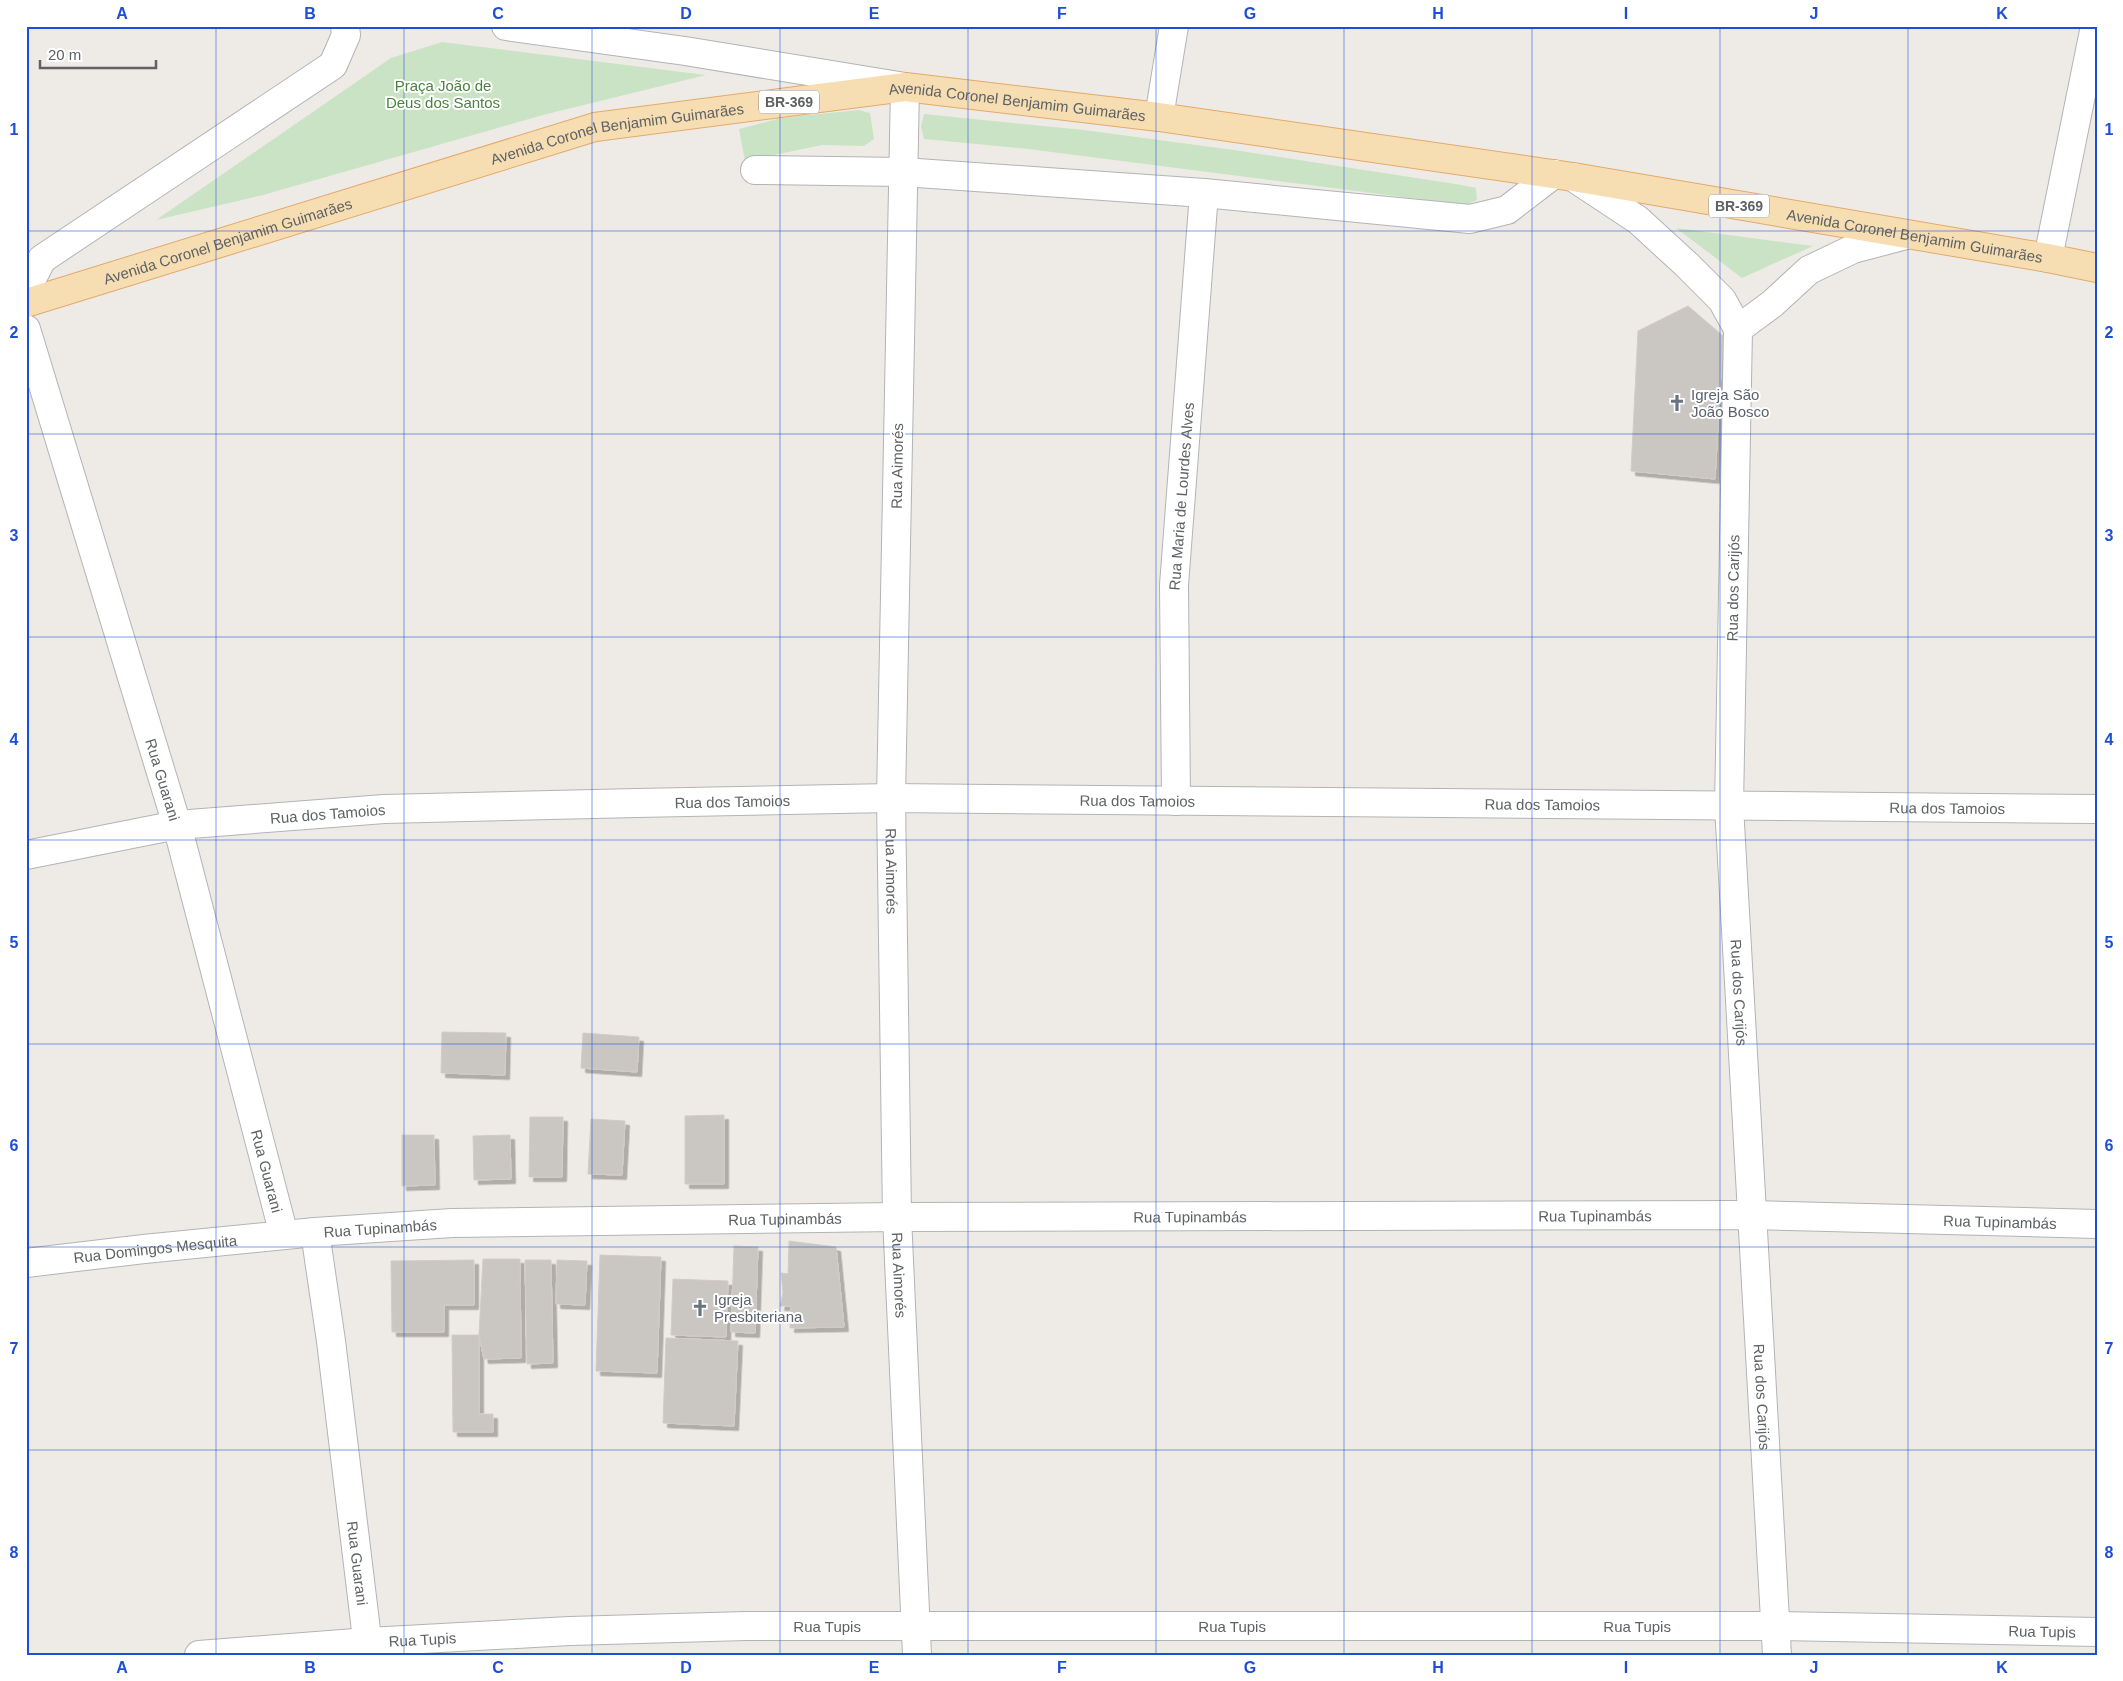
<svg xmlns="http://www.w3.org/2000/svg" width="2123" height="1681" font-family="Helvetica,sans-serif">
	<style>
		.green { fill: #cbe3c5 }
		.building { fill: #cac6c2; stroke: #d2ccc5; filter: url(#shadow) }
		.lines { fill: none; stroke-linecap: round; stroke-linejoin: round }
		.minor-casing { stroke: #b1b4b7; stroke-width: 30 }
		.primary-casing { stroke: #e3a96a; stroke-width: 30 }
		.minor { stroke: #fff; stroke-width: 28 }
		.primary { stroke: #f7deb2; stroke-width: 28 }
		.grid { fill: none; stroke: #1d4ed8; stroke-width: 1; stroke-opacity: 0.55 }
		.labels { text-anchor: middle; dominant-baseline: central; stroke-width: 4; stroke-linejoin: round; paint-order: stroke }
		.shield { fill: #fff; stroke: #8e9193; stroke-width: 1 }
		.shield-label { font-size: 14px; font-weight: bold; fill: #5e6265 }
		.park-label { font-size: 15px; fill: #49833f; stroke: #fff }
		.street-label { font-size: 15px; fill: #5e6265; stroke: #fff }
		.worship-label { font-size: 15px; fill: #5b616d; stroke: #fff; text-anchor: start }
		.neatline { fill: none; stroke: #1d4ed8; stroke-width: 2 }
		.grid-label { font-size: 16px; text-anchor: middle; font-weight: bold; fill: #1d4ed8 }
	</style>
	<defs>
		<filter id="shadow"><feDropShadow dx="4.5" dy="4.5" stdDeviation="0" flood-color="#0004"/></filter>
	</defs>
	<rect width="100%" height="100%" fill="#eeebe6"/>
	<g class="green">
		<path d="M442 42 706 75 543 115 263 195 156 220 391 58Z"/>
		<path d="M858 110 870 113 874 139 864 146 822 145 745 161 739 129 781 118Z"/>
		<path d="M924 114 1084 130 1234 150 1462 185 1476 188 1477 200 1468 204 1442 202 1028 149 924 139 921 126Z"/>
		<path d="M1676 228 1813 246 1742 278Z"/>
	</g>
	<g class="building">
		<path d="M1688 306 1723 336 1715 479 1631 471 1638 331Z"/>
		<path d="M442 1032 506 1033 505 1075 441 1073Z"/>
		<path d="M583 1033 639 1037 637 1072 581 1068Z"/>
		<path d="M724 1115V1184H685V1116Z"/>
		<path d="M530 1117H563L562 1177H529Z"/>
		<path d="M591 1119 625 1121 622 1175 588 1174Z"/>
		<path d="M402 1135H434L435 1185 402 1186Z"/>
		<path d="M510 1135 511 1179 474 1180 473 1136Z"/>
		<path d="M789 1241 836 1247 844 1327 790 1328 791 1306H780L783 1293 781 1273 788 1274Z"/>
		<path d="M734 1246 758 1247 755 1333 731 1332Z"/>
		<path d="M600 1255 661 1257 657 1373 596 1371Z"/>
		<path d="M483 1259H520L521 1358 484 1359 479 1335Z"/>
		<path d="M474 1260V1305H444V1332H392L391 1261Z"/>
		<path d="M525 1260H551L553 1363 527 1364Z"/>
		<path d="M557 1260 587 1261 585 1305 556 1304Z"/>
		<path d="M673 1279 728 1281 726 1337 671 1335Z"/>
		<path d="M452 1335H479V1414H493V1432H453Z"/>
		<path d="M666 1338 738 1341 734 1426 663 1423Z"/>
	</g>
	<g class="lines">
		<g class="minor-casing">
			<g id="minor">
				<path id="s1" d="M506 26 685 51 905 87 891 798 897 1217 917 1655"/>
				<path d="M1159 117 1174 26"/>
				<path d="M755 170 903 172 1204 193 1470 219 1507 210 1554 174"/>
				<path id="s2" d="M1573 177 1638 220 1686 264 1722 300 1738 329 1729 806 1777 1655"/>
				<path d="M2048 258 2095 26"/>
				<path d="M26 290 42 259 333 65 346 35 345 26"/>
				<path id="s3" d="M26 329 177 825 284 1235"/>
				<path d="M1738 329 1772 304 1809 270 1853 249 1906 235"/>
				<path id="s4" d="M1176 801 1174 585 1204 193"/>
				<path id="s5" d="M26 855 177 825 384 809 637 803 891 798 2097 809"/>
				<path id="s6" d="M315 1232 331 1341 369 1655"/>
				<path id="s7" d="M26 1263 144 1249 315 1232 452 1223 897 1217 1751 1215 2097 1224"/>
				<path id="s8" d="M199 1655 368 1642 570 1631 746 1626H1776L2097 1632"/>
			</g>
		</g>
		<g class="primary-casing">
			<g id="primary">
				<path id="s9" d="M26 303 595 127 905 87 1159 117 1573 177 2048 258 2097 268"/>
			</g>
		</g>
		<use href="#minor" class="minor"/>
		<use href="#primary" class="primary"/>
	</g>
	<path class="grid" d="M216 26V1655M404 26V1655M592 26V1655M780 26V1655M968 26V1655M1156 26V1655M1344 26V1655M1532 26V1655M1720 26V1655M1908 26V1655M26 231H2097M26 434H2097M26 637H2097M26 840H2097M26 1044H2097M26 1247H2097M26 1450H2097"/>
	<defs>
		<g id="church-bare" transform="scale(1.35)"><path d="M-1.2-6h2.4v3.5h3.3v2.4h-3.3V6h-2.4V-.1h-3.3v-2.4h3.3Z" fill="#6b7280" stroke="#fff" stroke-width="2.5" paint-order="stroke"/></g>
	</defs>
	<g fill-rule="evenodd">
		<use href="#church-bare" x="1677" y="403"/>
		<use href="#church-bare" x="700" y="1308"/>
	</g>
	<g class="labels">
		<g class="shield">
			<rect x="759" y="90.5" width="60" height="23" rx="4"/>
			<rect x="1709" y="194.5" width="60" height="23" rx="4"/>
		</g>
		<g class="shield-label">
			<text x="789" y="102">BR-369</text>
			<text x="1739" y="206">BR-369</text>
		</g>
		<g class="park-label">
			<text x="443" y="85">Praça João de<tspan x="443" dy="17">Deus dos Santos</tspan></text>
		</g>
		<g class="street-label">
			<text stroke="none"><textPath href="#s9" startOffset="1021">Avenida Coronel Benjamim Guimarães</textPath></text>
			<text stroke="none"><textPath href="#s9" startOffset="616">Avenida Coronel Benjamim Guimarães</textPath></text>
			<text stroke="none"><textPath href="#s9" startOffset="1929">Avenida Coronel Benjamim Guimarães</textPath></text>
			<text stroke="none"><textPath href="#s9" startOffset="211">Avenida Coronel Benjamim Guimarães</textPath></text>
			<text transform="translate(897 466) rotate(-89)">Rua Aimorés</text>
			<text stroke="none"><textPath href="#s4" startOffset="305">Rua Maria de Lourdes Alves</textPath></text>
			<text transform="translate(1733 588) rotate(-89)">Rua dos Carijós</text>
			<text stroke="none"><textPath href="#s3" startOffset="471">Rua Guarani</textPath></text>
			<text stroke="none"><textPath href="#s5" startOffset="710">Rua dos Tamoios</textPath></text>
			<text stroke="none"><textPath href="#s5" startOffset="1115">Rua dos Tamoios</textPath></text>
			<text stroke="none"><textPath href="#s5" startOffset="1520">Rua dos Tamoios</textPath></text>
			<text stroke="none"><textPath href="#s5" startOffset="1925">Rua dos Tamoios</textPath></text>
			<text stroke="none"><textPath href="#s5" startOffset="305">Rua dos Tamoios</textPath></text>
			<text stroke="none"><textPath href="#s1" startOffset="1188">Rua Aimorés</textPath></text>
			<text stroke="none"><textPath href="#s2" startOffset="891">Rua dos Carijós</textPath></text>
			<text stroke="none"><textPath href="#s3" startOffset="876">Rua Guarani</textPath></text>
			<text stroke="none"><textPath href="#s7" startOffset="1571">Rua Tupinambás</textPath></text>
			<text stroke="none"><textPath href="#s7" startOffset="1166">Rua Tupinambás</textPath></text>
			<text stroke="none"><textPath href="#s7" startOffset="761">Rua Tupinambás</textPath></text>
			<text stroke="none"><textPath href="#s7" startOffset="1976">Rua Tupinambás</textPath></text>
			<text stroke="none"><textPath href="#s7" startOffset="356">Rua Tupinambás</textPath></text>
			<text stroke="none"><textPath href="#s7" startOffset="130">Rua Domingos Mesquita</textPath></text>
			<text stroke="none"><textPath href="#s1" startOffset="1592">Rua Aimorés</textPath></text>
			<text stroke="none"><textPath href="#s2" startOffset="1296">Rua dos Carijós</textPath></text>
			<text stroke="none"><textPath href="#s6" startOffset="334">Rua Guarani</textPath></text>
			<text stroke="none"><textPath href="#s8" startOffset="1034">Rua Tupis</textPath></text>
			<text stroke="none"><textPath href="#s8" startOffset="1439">Rua Tupis</textPath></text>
			<text stroke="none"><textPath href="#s8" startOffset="629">Rua Tupis</textPath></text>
			<text stroke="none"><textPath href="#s8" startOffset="1844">Rua Tupis</textPath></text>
			<text stroke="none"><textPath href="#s8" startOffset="224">Rua Tupis</textPath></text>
		</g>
		<g class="worship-label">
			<text x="1691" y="394">Igreja São<tspan x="1691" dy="17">João Bosco</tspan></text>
			<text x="714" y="1299">Igreja<tspan x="714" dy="17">Presbiteriana</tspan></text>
		</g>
	</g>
	<rect width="2123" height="1681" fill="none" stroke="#ffffff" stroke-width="55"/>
	<path d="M40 60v8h116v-8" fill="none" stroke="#5e6265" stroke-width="2.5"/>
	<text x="48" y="60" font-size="15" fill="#5e6265" stroke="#ffffff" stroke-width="4" paint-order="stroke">20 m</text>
	<rect x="28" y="28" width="2068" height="1626" class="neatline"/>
	<g class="grid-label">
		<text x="122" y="19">A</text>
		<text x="310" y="19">B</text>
		<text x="498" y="19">C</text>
		<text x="686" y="19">D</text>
		<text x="874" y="19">E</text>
		<text x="1062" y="19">F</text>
		<text x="1250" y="19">G</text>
		<text x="1438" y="19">H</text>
		<text x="1626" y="19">I</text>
		<text x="1814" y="19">J</text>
		<text x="2002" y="19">K</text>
		<text x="14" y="135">1</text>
		<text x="2109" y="135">1</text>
		<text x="14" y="338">2</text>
		<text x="2109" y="338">2</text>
		<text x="14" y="541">3</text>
		<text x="2109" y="541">3</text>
		<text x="14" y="745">4</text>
		<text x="2109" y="745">4</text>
		<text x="14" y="948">5</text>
		<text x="2109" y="948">5</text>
		<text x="14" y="1151">6</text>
		<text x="2109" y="1151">6</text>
		<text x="14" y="1354">7</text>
		<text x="2109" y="1354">7</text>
		<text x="14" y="1558">8</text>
		<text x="2109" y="1558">8</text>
		<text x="122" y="1673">A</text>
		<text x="310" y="1673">B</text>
		<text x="498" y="1673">C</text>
		<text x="686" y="1673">D</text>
		<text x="874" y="1673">E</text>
		<text x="1062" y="1673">F</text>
		<text x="1250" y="1673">G</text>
		<text x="1438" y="1673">H</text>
		<text x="1626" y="1673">I</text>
		<text x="1814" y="1673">J</text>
		<text x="2002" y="1673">K</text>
	</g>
</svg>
